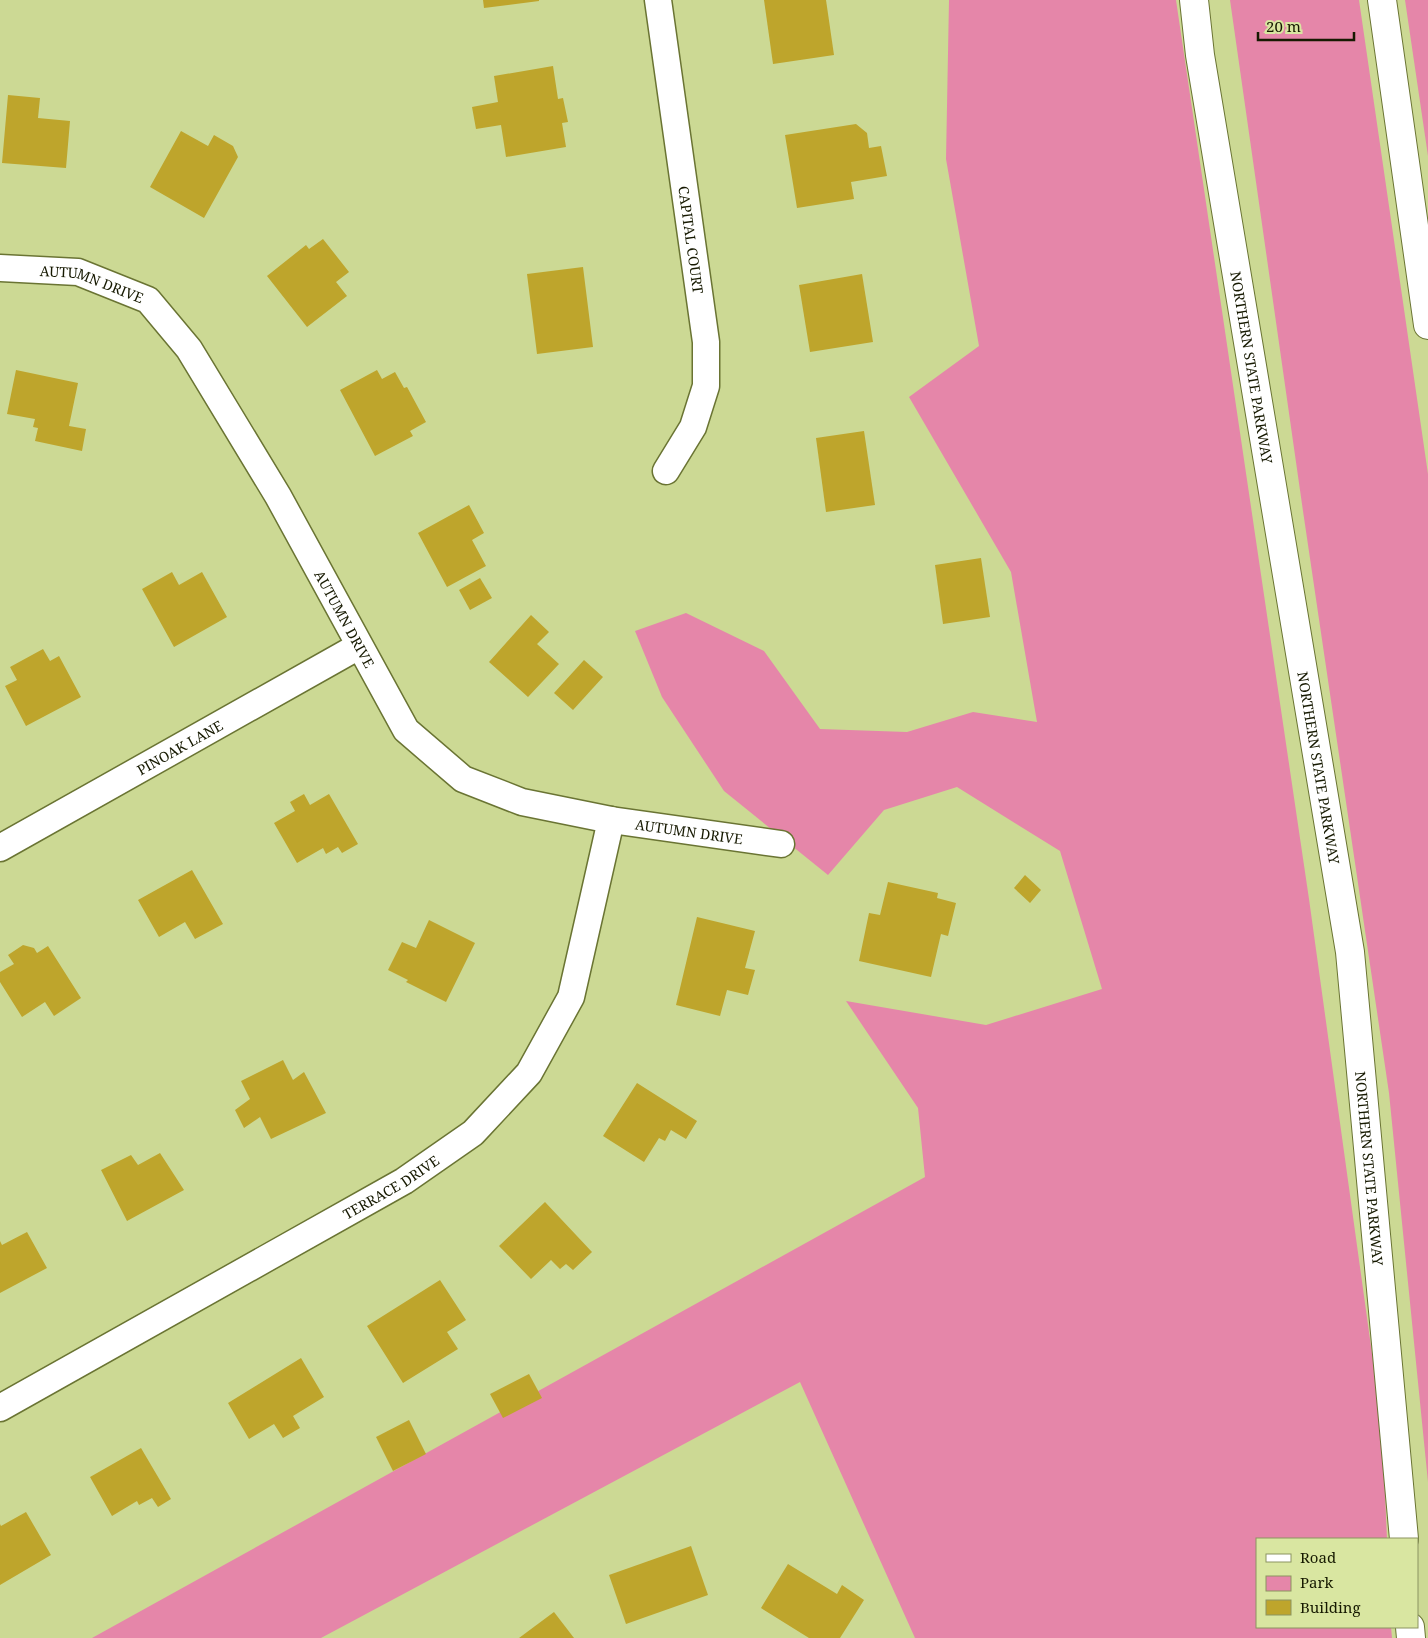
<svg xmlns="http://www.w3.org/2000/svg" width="1428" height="1638" font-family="'Noto Serif',serif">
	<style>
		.green { fill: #e586a9 }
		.building { fill: #bea52c }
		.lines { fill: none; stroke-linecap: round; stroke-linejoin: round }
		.street-casing { stroke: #6a7433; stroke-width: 29 }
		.highway-casing { stroke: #6a7433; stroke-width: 30 }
		.street { stroke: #fff; stroke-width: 26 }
		.highway { stroke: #fff; stroke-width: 28 }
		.labels { text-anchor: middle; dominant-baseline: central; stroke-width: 4.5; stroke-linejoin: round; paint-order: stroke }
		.street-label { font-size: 14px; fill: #161901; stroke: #d9e6a1 }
	</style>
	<rect width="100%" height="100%" fill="#ccd994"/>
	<g class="green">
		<path d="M949 0H1176L1309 899 1382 1426 1387 1539H1257V1627H1391L1392 1638H915L800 1382 321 1638H92L925 1177 918 1108 846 1001 986 1025 1102 989 1060 851 957 787 884 810 828 875 724 791 662 697 635 631 686 613 764 651 820 729 907 732 973 712 1037 722 1011 572 909 397 979 346 946 159Z"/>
		<path d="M1230 0H1359L1428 474V1482L1389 1093 1303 511Z"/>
		<path d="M1405 0H1428V156Z"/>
	</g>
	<g class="building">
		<path d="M483 0H539V1L484 8Z"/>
		<path d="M764 0H826L834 55 773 64Z"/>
		<path d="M553 66 558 99 563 98 568 122 562 123 566 147 506 157 501 125 476 129 472 107 498 102 494 76Z"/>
		<path d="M8 95 40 98 38 118 70 121 66 168 2 163Z"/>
		<path d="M856 124 867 133 869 148 881 146 887 176 851 182 854 199 797 208 785 135Z"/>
		<path d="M181 131 208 146 214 135 233 146 238 157 204 218 150 187Z"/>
		<path d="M323 239 349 272 336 282 347 296 307 327 267 276 306 245 309 249Z"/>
		<path d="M583 267 593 347 537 354 527 274Z"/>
		<path d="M862 274 873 342 810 352 799 285Z"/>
		<path d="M16 370 78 383 69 426 86 429 82 451 35 441 38 428 33 427 35 419 7 414Z"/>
		<path d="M377 370 382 379 395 372 404 388 407 387 426 422 410 431 413 436 375 456 340 390Z"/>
		<path d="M864 431 875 505 826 512 816 438Z"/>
		<path d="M469 505 484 533 472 540 486 566 447 587 418 533Z"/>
		<path d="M981 558 990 617 943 624 935 565Z"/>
		<path d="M172 572 179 585 202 572 227 617 174 647 142 589Z"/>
		<path d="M480 578 492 598 470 610 459 590Z"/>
		<path d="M531 615 549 632 537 644 559 664 528 697 489 662Z"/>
		<path d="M43 649 50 661 59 656 81 697 26 726 5 686 17 680 10 667Z"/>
		<path d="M584 660 603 677 573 710 554 693Z"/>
		<path d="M304 794 310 805 329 794 358 844 342 853 338 847 326 854 323 848 297 863 274 823 295 811 290 802Z"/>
		<path d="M192 870 223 924 195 939 185 922 159 937 138 900Z"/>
		<path d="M1025 875 1041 890 1030 903 1014 888Z"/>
		<path d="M888 882 938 893 937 898 956 903 948 936 941 934 931 977 859 961 869 913 880 915Z"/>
		<path d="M697 917 755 931 745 968 755 970 748 995 727 990 720 1016 676 1005Z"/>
		<path d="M429 920 475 943 446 1002 406 982 408 980 388 970 402 942 416 948Z"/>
		<path d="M23 945 34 948 37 953 48 946 81 998 54 1016 45 1002 22 1017 0 982V972L14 964 8 955Z"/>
		<path d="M283 1060 293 1080 304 1072 326 1113 271 1139 260 1117 244 1128 235 1110 250 1099 241 1081Z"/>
		<path d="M637 1083 697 1121 686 1139 671 1130 665 1141 659 1138 644 1162 603 1136Z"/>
		<path d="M160 1153 184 1190 127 1221 101 1170 131 1155 138 1165Z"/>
		<path d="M545 1202 592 1252 573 1270 566 1264 560 1269 551 1260 531 1279 499 1246Z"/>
		<path d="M27 1232 47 1268 0 1293V1241L2 1245Z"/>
		<path d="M440 1280 466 1320 447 1332 458 1349 403 1383 367 1326Z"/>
		<path d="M301 1358 324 1397 293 1416 300 1428 283 1438 274 1424 249 1439 228 1403Z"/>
		<path d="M529 1374 542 1398 503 1418 490 1394Z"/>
		<path d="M409 1420 426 1454 393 1471 376 1437Z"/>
		<path d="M141 1448 171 1499 158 1507 152 1498 139 1505 137 1501 112 1516 90 1477Z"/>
		<path d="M26 1512 51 1555 0 1585V1524L1 1526Z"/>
		<path d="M691 1546 708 1595 626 1624 609 1575Z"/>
		<path d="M788 1564 837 1594 842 1585 864 1600 840 1638H809L761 1608Z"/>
		<path d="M554 1612 574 1638H519Z"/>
	</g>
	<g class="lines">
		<g class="street-casing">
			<g id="street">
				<path id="s1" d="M658 0 706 342V386L693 427 666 471"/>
				<path id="s2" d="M0 268 78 272 148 300 189 349 278 496 406 730 463 779 522 802 611 820 781 844"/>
				<path id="s3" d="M0 848 359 646"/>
				<path id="s4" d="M0 1408 404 1181 473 1133 529 1073 571 997 611 820"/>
			</g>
		</g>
		<g class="highway-casing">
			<g id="highway">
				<path id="s5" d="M1194 0 1200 55 1350 952 1404 1539"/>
				<path d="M1382 0 1428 325"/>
				<path d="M1410 1627 1411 1638"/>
			</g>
		</g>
		<use href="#street" class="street"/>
		<use href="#highway" class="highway"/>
	</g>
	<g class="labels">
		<g class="street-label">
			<text stroke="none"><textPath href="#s1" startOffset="242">CAPITAL COURT</textPath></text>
			<text stroke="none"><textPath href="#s2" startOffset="94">AUTUMN DRIVE</textPath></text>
			<text stroke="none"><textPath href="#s5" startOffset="372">NORTHERN STATE PARKWAY</textPath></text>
			<text stroke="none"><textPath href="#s2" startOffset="529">AUTUMN DRIVE</textPath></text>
			<text stroke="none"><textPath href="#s3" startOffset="206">PINOAK LANE</textPath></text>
			<text stroke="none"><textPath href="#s5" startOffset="778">NORTHERN STATE PARKWAY</textPath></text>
			<text stroke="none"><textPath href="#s2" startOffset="964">AUTUMN DRIVE</textPath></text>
			<text stroke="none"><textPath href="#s5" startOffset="1182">NORTHERN STATE PARKWAY</textPath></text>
			<text stroke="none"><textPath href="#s4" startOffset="449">TERRACE DRIVE</textPath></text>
		</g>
	</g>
	<rect x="1256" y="1538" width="162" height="90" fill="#d9e6a1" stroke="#8b9461"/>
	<rect x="1266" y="1554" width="25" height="8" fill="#ffffff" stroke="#8b9461"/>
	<text x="1300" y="1563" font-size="15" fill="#161901">Road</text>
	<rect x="1266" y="1576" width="25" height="15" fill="#e586a9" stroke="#8b9461"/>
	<text x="1300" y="1588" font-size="15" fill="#161901">Park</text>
	<rect x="1266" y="1600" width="25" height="15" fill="#bea52c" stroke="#8b9461"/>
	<text x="1300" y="1613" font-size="15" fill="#161901">Building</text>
	<path d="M1258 32v8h96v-8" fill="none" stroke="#161901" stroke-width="2.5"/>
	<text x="1266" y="32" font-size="15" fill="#161901" stroke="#d9e6a1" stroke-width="4" paint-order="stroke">20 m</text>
</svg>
